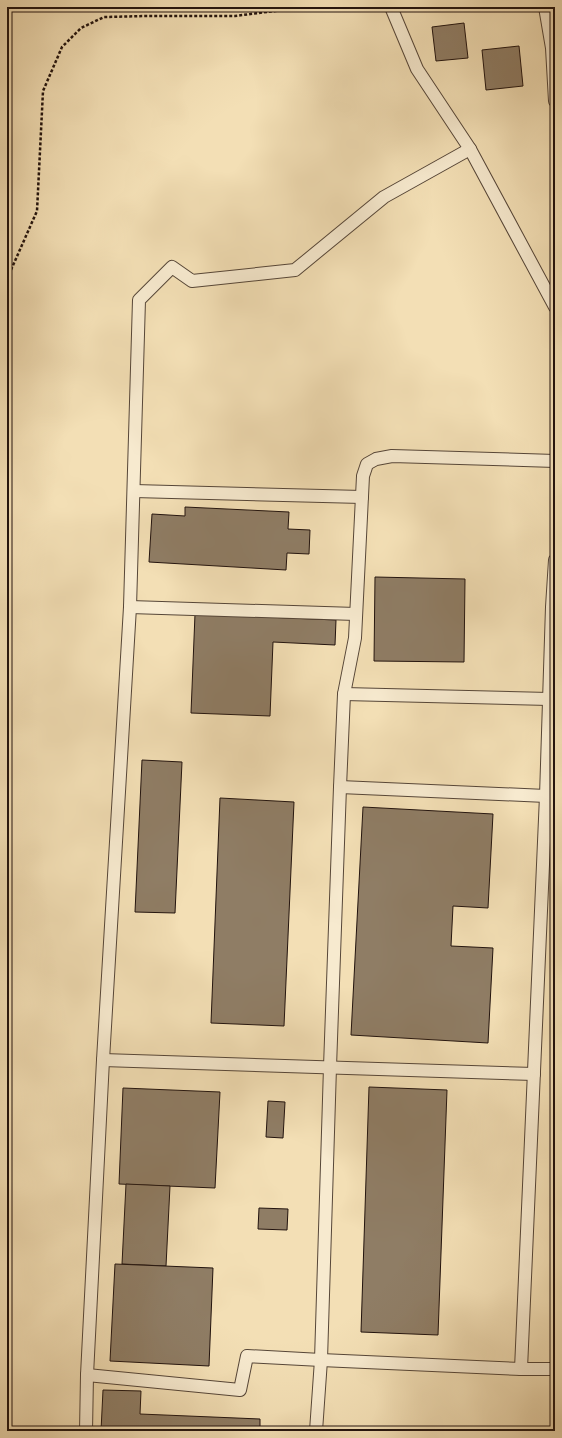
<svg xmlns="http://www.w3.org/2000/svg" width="562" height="1438" font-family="'Old Standard TT',serif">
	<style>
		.building { fill: #8f7d65; stroke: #22130e }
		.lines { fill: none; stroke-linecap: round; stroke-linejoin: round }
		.lane-casing { stroke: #564638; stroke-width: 14 }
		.path { stroke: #22130e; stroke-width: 2.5; stroke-dasharray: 3 2; stroke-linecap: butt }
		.lane { stroke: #f7eacf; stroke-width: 12 }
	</style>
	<rect width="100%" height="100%" fill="#f3dfb5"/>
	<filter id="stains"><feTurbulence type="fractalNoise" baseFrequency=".005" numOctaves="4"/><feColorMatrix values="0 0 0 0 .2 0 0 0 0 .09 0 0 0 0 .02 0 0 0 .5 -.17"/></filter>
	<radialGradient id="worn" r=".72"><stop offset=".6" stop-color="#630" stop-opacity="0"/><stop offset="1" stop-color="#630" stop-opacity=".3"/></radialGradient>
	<g class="building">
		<path d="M464 23 468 58 436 61 432 27Z"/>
		<path d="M519 46 523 86 486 90 482 50Z"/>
		<path d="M185 507 289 512 288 529 310 530 309 554 287 553 286 570 149 562 152 514 185 516Z"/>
		<path d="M375 577 465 579 464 662 374 661Z"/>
		<path d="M195 614 336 620 335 645 273 642 270 716 191 713Z"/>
		<path d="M142 760 182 762 175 913 135 912Z"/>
		<path d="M220 798 294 802 284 1026 211 1023Z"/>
		<path d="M363 807 493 814 488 908 453 906 451 946 493 948 488 1043 351 1035Z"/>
		<path d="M369 1087 447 1090 438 1335 361 1332Z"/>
		<path d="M123 1088 220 1092 215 1188 119 1184Z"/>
		<path d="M268 1101 285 1102 283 1138 266 1137Z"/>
		<path d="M126 1184 170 1186 166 1266 122 1264Z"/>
		<path d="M259 1208 288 1209 287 1230 258 1229Z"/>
		<path d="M115 1264 213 1268 209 1366 110 1361Z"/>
		<path d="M103 1390 141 1391 140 1414 260 1419V1431H101Z"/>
	</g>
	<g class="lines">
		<g class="lane-casing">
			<g id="lane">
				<path d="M391 7 417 69 470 149 555 307"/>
				<path d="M545 7 552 48 555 101"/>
				<path d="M134 491 362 497"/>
				<path d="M130 607 356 614"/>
				<path d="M344 694 549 699"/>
				<path d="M340 787 546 796"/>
				<path d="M103 1060 534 1074"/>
				<path d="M521 1369 546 796 552 607 555 560"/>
				<path d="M87 1375 240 1390 247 1356 321 1360 521 1369H555"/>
				<path d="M86 1431 87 1375 103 1060 130 607 139 300 172 267 192 281 295 270 384 197 470 149"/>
				<path d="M316 1431 321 1360 330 1067 340 787 344 694 355 638 363 476 367 464 376 459 392 456 555 461"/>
			</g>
		</g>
		<path class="path" d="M7 279 37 211 43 91 62 47 81 28 104 17 147 16H235L307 7"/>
		<use href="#lane" class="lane"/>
	</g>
	<rect width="562" height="1438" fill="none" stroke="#f3dfb5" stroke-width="24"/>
	<rect x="8" y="8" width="546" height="1422" fill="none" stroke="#22130e" stroke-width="2"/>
	<rect x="12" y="12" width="538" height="1414" fill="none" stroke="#22130e"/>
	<rect width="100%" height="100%" filter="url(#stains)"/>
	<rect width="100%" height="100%" fill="url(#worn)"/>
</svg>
